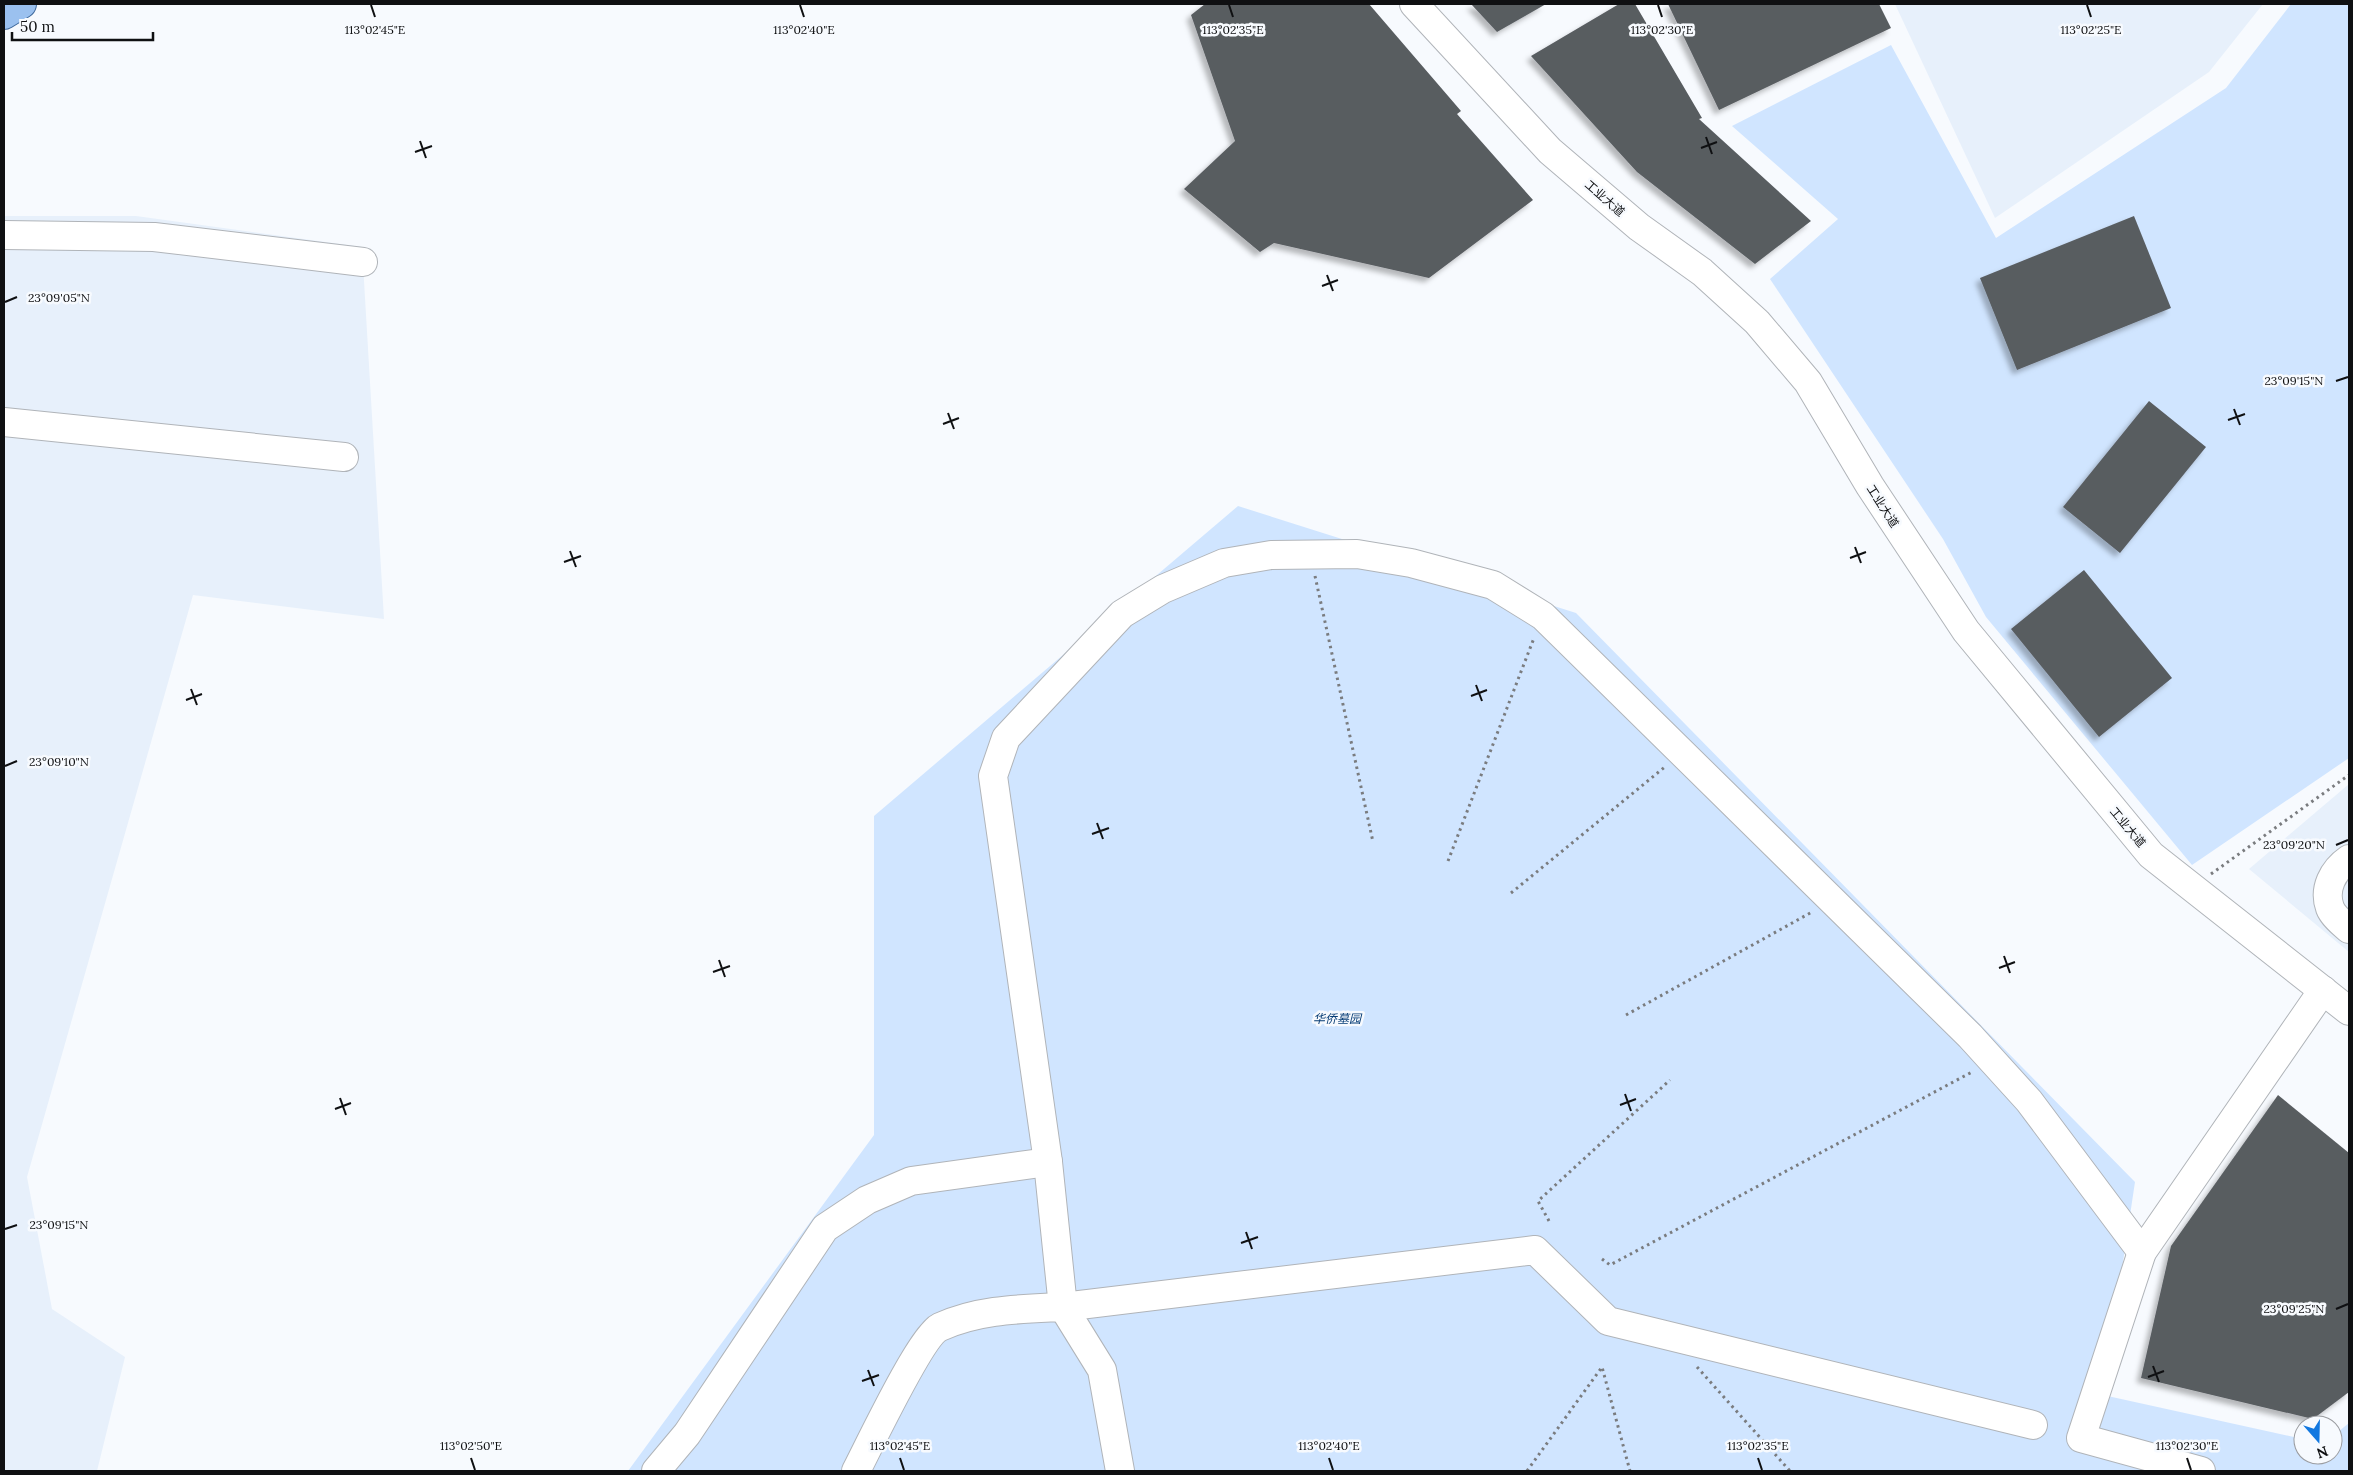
<svg xmlns="http://www.w3.org/2000/svg" width="2353" height="1475" font-family="Lora,'Noto Sans SC',serif">
	<style>
		.built { fill: #e7f0fb }
		.green { fill: #d0e5ff }
		.building { fill: #595d61; filter: url(#shadow) }
		.lines { fill: none; stroke-linecap: round; stroke-linejoin: round }
		.minor-casing { stroke: #b0b4b9; stroke-width: 30 }
		.major-casing { stroke: #3e689b; stroke-width: 30 }
		.path { stroke: #7a7c7f; stroke-width: 3; stroke-dasharray: 2.5 4; stroke-linecap: butt }
		.minor { stroke: #fff; stroke-width: 28 }
		.major { stroke: #9bc1ef; stroke-width: 28 }
		.ticks { fill: none; stroke: #0f1012; stroke-width: 2 }
		.labels { text-anchor: middle; dominant-baseline: central; stroke-width: 5; stroke-linejoin: round; paint-order: stroke }
		.street-label { font-size: 12px; fill: #0f1012; stroke: #f7fafe }
		.park-label { font-size: 12px; font-style: italic; fill: #063c75; stroke: #f7fafe }
		.ticks-label { font-size: 12px; text-anchor: middle; fill: #0f1012; stroke: #f7fafe; stroke-width: 5; stroke-linejoin: round; paint-order: stroke }
	</style>
	<defs>
		<filter id="shadow"><feDropShadow dx="-4.5" dy="4.5" stdDeviation="2.5" flood-color="#0004"/></filter>
	</defs>
	<rect width="100%" height="100%" fill="#f7fafe"/>
	<g class="built">
		<path d="M1895 4H2263L2209 72 1995 218Z"/>
		<path d="M4 216H136L362 247 384 619 193 595 27 1177 52 1309 125 1357 97 1471H4Z"/>
		<path d="M2349 784V952L2249 869Z"/>
	</g>
	<g class="green">
		<path d="M2291 4H2349V758L2192 865 1986 617 1943 539 1770 279 1838 219 1732 126 1891 45 1996 238 2226 88Z"/>
		<path d="M1238 506 1576 613 2135 1182 2103 1395 2303 1439V1455H2333V1436L2349 1423V1471H628L874 1135V816Z"/>
	</g>
	<g class="building">
		<path d="M1205 4H1369L1461 111 1457 114 1533 200 1429 278 1274 243 1260 252 1184 189 1235 141 1191 15Z"/>
		<path d="M1471 4H1546L1497 32Z"/>
		<path d="M1619 4H1635L1702 118 1699 119 1811 221 1755 264 1637 172 1531 56Z"/>
		<path d="M1668 4H1879L1891 28 1719 110Z"/>
		<path d="M2134 216 2171 308 2017 370 1980 278Z"/>
		<path d="M2149 401 2206 447 2120 553 2063 507Z"/>
		<path d="M2084 570 2172 678 2099 737 2011 629Z"/>
		<path d="M2278 1095 2349 1153V1392L2313 1419 2141 1378 2171 1246Z"/>
	</g>
	<g class="lines">
		<g class="minor-casing">
			<g id="minor">
				<path d="M1414 4 1550 151 1639 227 1702 272 1757 322 1808 382 1870 486 1966 631 2151 855 2349 1011"/>
				<path d="M4 235 154 237 363 262"/>
				<path d="M4 422 344 457"/>
				<path d="M2349 859C2333 870 2323 889 2330 908 2333 916 2343 924 2349 929"/>
				<path d="M656 1471 687 1434 825 1228 867 1200 911 1181 1048 1162"/>
				<path d="M856 1471C869 1446 921 1336 940 1327 979 1309 1022 1309 1063 1307L1535 1250 1608 1321 2033 1425"/>
				<path d="M1120 1471 1102 1370 1063 1307 1048 1162 993 776 1006 738 1122 614 1163 589 1224 563 1271 555 1357 554 1411 563 1493 585 1543 616 1970 1036 2029 1101 2142 1252"/>
				<path d="M2201 1471 2081 1438 2142 1252 2323 990"/>
			</g>
		</g>
		<g class="major-casing">
			<path id="major" d="M4 15 22 4"/>
		</g>
		<g class="path">
			<path d="M1315 576 1373 842"/>
			<path d="M1448 861 1534 638"/>
			<path d="M2211 874 2349 775"/>
			<path d="M1511 893 1666 766"/>
			<path d="M1626 1015 1812 912"/>
			<path d="M1549 1221 1538 1201 1670 1080"/>
			<path d="M1602 1259 1610 1265 1972 1072"/>
			<path d="M1697 1367 1790 1471"/>
			<path d="M1527 1471 1602 1367 1630 1471"/>
		</g>
		<use href="#minor" class="minor"/>
		<use href="#major" class="major"/>
	</g>
	<path class="ticks" d="M371 5 375 17M800 5 804 17M1229 5 1233 17M1658 5 1662 17M2087 5 2091 17M1706 137 1712 154M420 141 426 158M1701 148 1717 142M415 152 432 146M1327 275 1333 291M1322 286 1338 280M5 302 17 297M2336 381 2348 377M2234 409 2240 425M948 413 954 429M2228 420 2245 414M943 424 959 418M1855 547 1861 563M570 551 576 567M1850 558 1866 552M564 562 581 556M1476 685 1482 701M191 689 197 705M1471 696 1487 690M186 700 202 694M5 766 17 761M1097 823 1103 839M1092 834 1109 828M2336 845 2348 840M2004 956 2010 973M719 960 725 977M1999 968 2015 962M713 972 730 966M1625 1094 1631 1111M340 1098 346 1115M1620 1105 1636 1099M335 1109 351 1103M5 1229 17 1225M1246 1232 1252 1249M1241 1243 1258 1237M2336 1309 2348 1304M2153 1366 2159 1382M868 1370 874 1386M2148 1377 2164 1371M862 1381 879 1375M471 1458 475 1470M900 1458 904 1470M1329 1458 1333 1470M1758 1458 1762 1470M2187 1458 2191 1470"/>
	<g class="labels">
		<g class="street-label">
			<text transform="translate(1605 198) rotate(41)">工业大道</text>
			<text transform="translate(1883 506) rotate(57)">工业大道</text>
			<text transform="translate(2128 827) rotate(50)">工业大道</text>
		</g>
		<g class="park-label">
			<text x="1337" y="1018">华侨墓园</text>
		</g>
	</g>
	<g class="ticks-label">
		<text x="375" y="34">113°02'45"E</text>
		<text x="804" y="34">113°02'40"E</text>
		<text x="1233" y="34">113°02'35"E</text>
		<text x="1662" y="34">113°02'30"E</text>
		<text x="2091" y="34">113°02'25"E</text>
		<text x="59" y="302">23°09'05"N</text>
		<text x="2294" y="385">23°09'15"N</text>
		<text x="59" y="766">23°09'10"N</text>
		<text x="2294" y="849">23°09'20"N</text>
		<text x="59" y="1229">23°09'15"N</text>
		<text x="2294" y="1313">23°09'25"N</text>
		<text x="471" y="1450">113°02'50"E</text>
		<text x="900" y="1450">113°02'45"E</text>
		<text x="1329" y="1450">113°02'40"E</text>
		<text x="1758" y="1450">113°02'35"E</text>
		<text x="2187" y="1450">113°02'30"E</text>
	</g>
	<rect width="2353" height="1475" fill="none" stroke="#0f1012" stroke-width="10"/>
	<g transform="translate(2318 1440) rotate(160)"><circle r="24" fill="#f7fafe" stroke="#9a9ca0"/>
	<path d="M0-4L9 19L0 12L-9 19Z" fill="#1278e0"/>
	<text y="-8" font-size="14" font-weight="bold" text-anchor="middle" fill="#0f1012">N</text>
	</g>
	<path d="M12 32v8h141v-8" fill="none" stroke="#0f1012" stroke-width="2.5"/>
	<text x="20" y="32" font-size="15" fill="#0f1012" stroke="#f7fafe" stroke-width="4" paint-order="stroke">50 m</text>
</svg>
